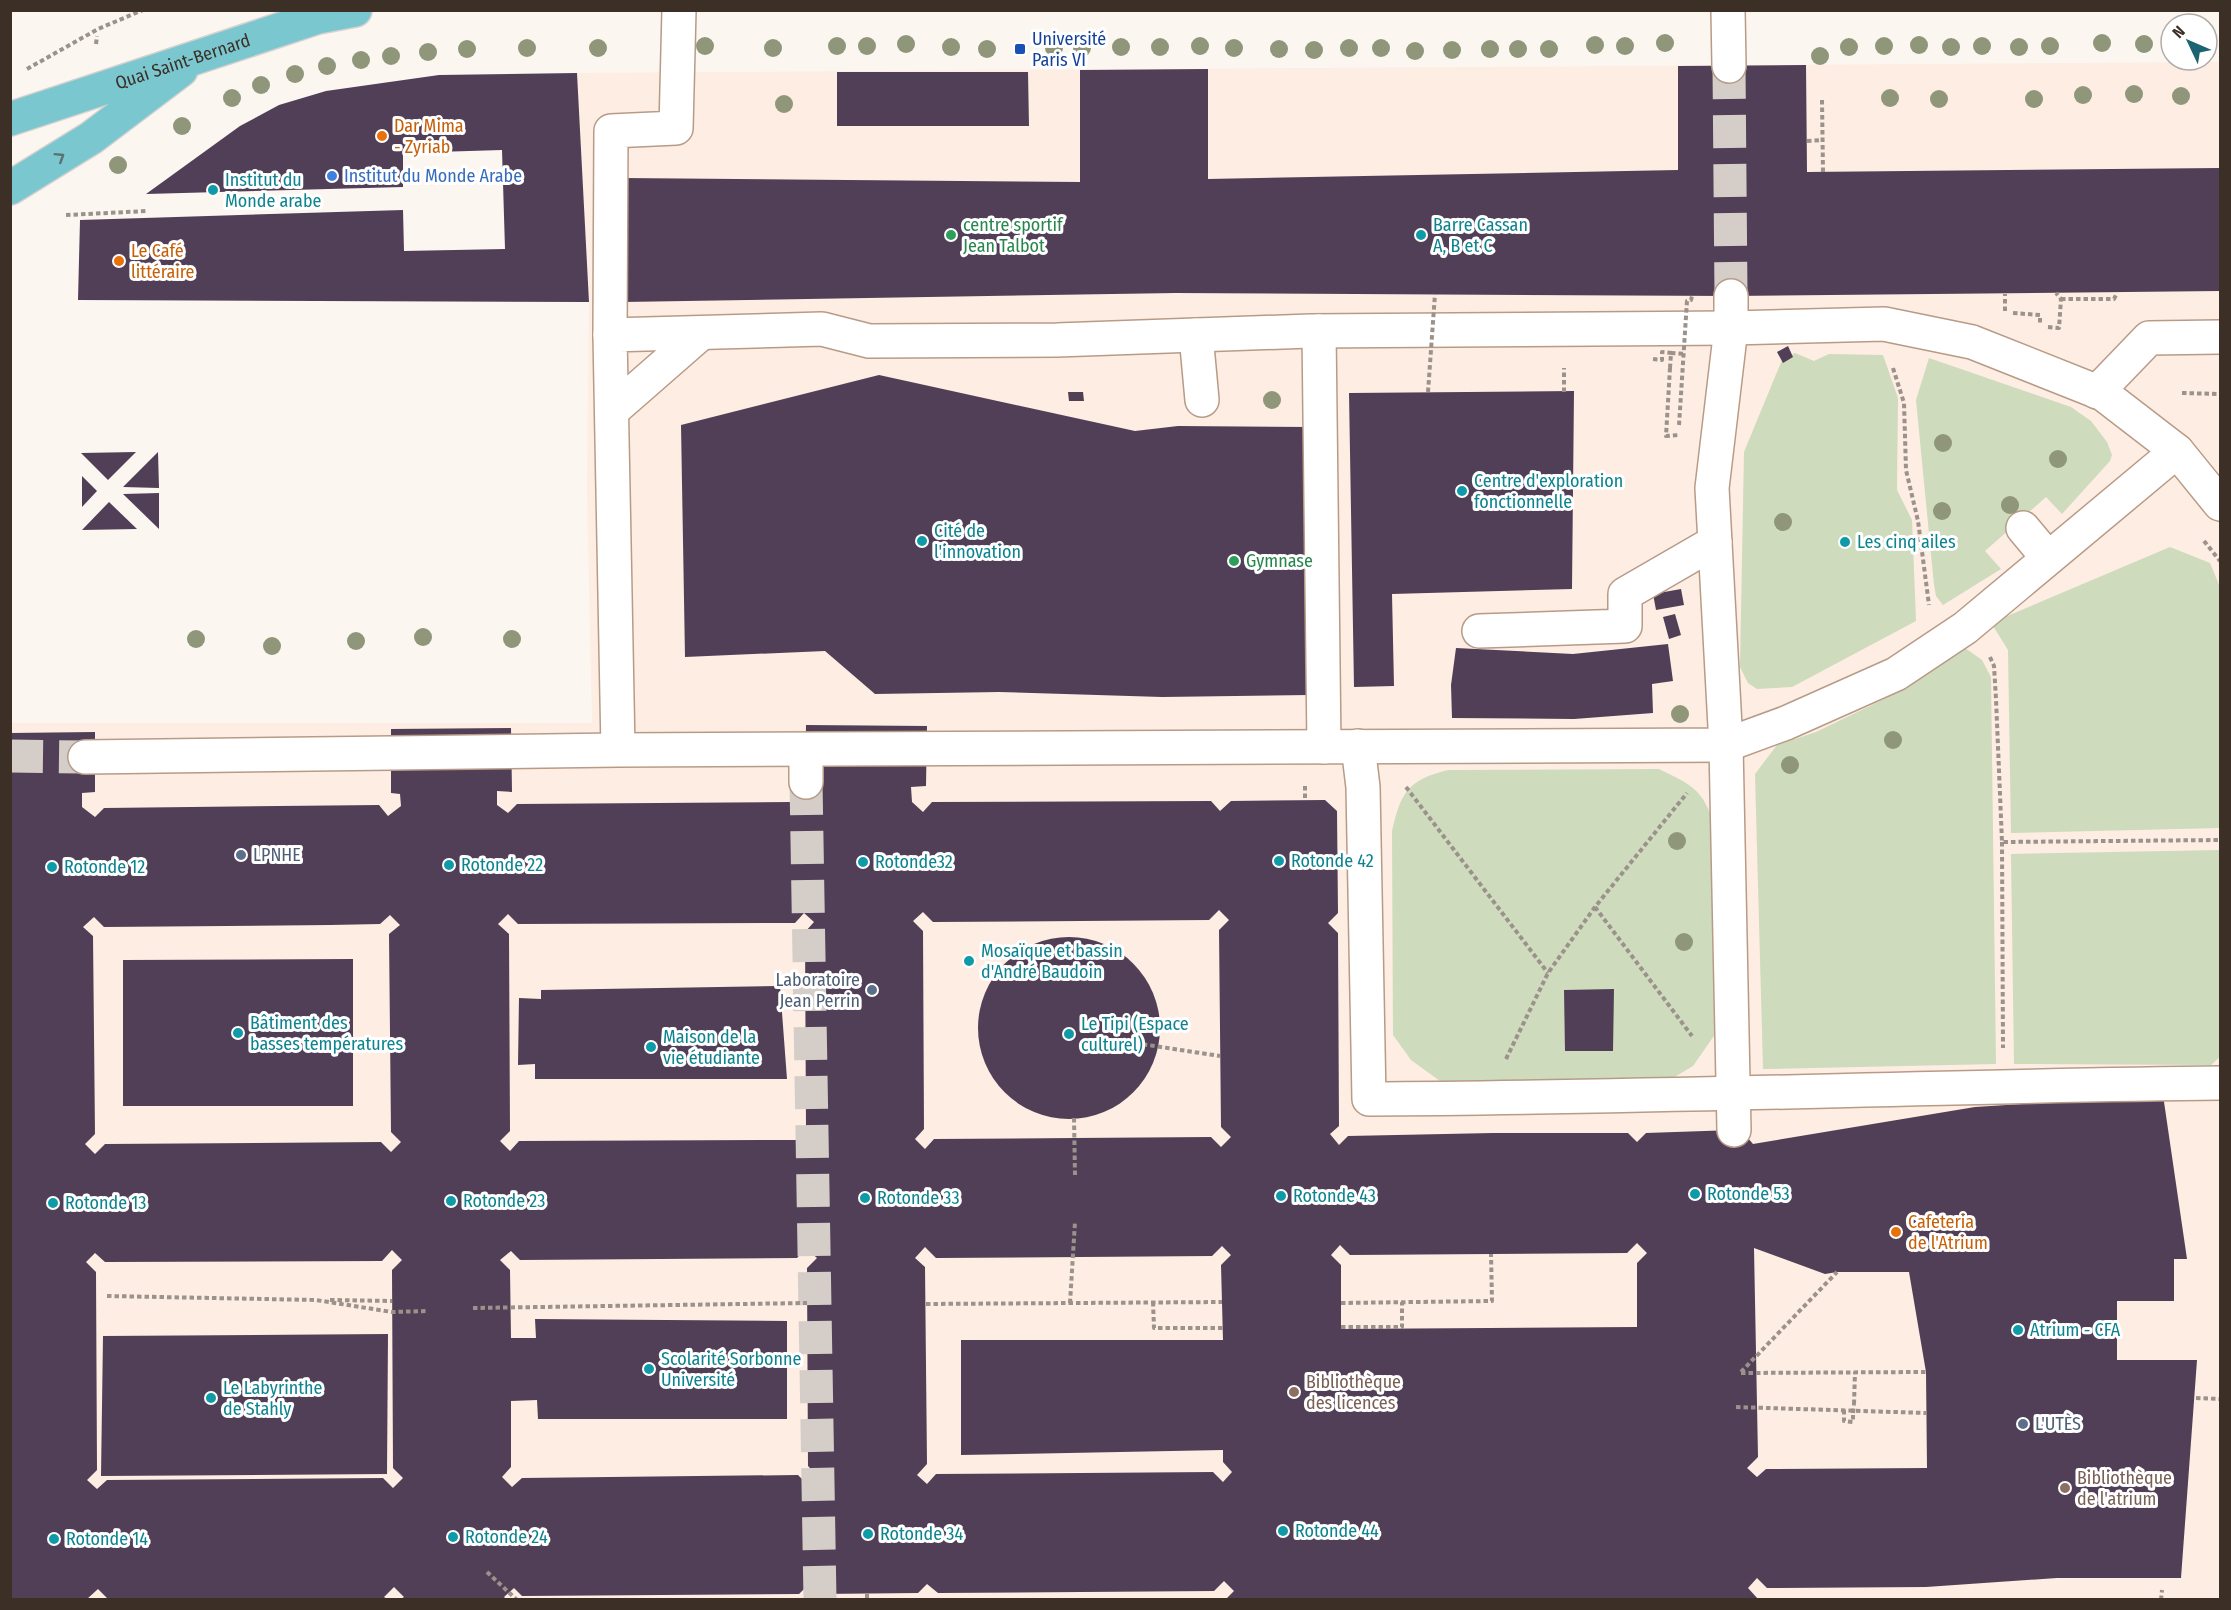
<svg xmlns="http://www.w3.org/2000/svg" width="2231" height="1610" font-family="'Fira Sans Condensed',sans-serif">
	<style>
		.built { fill: #fdede3 }
		.green { fill: #cedbbd }
		.building { fill: #513f57; fill-rule: evenodd }
		.lines { fill: none; stroke-linecap: round; stroke-linejoin: round }
		.minor-tunnel { stroke: #d5cec8; stroke-width: 33; stroke-dasharray: 33 16; stroke-linecap: butt }
		.minor-casing { stroke: #b89b87; stroke-width: 36 }
		.major-casing { stroke: #d4d1cf; stroke-width: 36 }
		.path { stroke: #9b928b; stroke-width: 4; stroke-dasharray: 4.5 3; stroke-linecap: butt }
		.minor { stroke: #fff; stroke-width: 33 }
		.major { stroke: #7bc7d0; stroke-width: 33 }
		.path-bridge { stroke: #9b928b; stroke-width: 4; stroke-dasharray: 4.5 3; stroke-linecap: butt }
		.tree { fill: #8f967a }
		.oneway { stroke: #587372 }
		.transit-dot { fill: #1a4fb4; stroke: #fff; stroke-width: 2 }
		.food-dot { fill: #e8710a; stroke: #fff; stroke-width: 2 }
		.shop-dot { fill: #3f7fe0; stroke: #fff; stroke-width: 2 }
		.culture-dot { fill: #0f9aa8; stroke: #fff; stroke-width: 2 }
		.leisure-dot { fill: #2e9e5b; stroke: #fff; stroke-width: 2 }
		.service-dot { fill: #5c6f8a; stroke: #fff; stroke-width: 2 }
		.education-dot { fill: #8d6e63; stroke: #fff; stroke-width: 2 }
		.labels { text-anchor: middle; dominant-baseline: central; stroke-width: 6; stroke-linejoin: round; paint-order: stroke }
		.transit-label { font-size: 18px; fill: #164399; stroke: #fff; text-anchor: start }
		.street-label { font-size: 18px; fill: #3b2f26; stroke: #fff }
		.food-label { font-size: 18px; fill: #c56008; stroke: #fff; text-anchor: start }
		.shop-label { font-size: 18px; fill: #366cbe; stroke: #fff; text-anchor: start }
		.culture-label { font-size: 18px; fill: #0d838f; stroke: #fff; text-anchor: start }
		.leisure-label { font-size: 18px; fill: #27864d; stroke: #fff; text-anchor: start }
		.service-label { font-size: 18px; fill: #4e5e75; stroke: #fff; text-anchor: start }
		.education-label { font-size: 18px; fill: #785e54; stroke: #fff; text-anchor: start }
	</style>
	<rect width="100%" height="100%" fill="#fcf6f1"/>
	<path class="built" d="M2220 62V1599H11L10 723H592L587 490 589 302 577 73Z"/>
	<g class="green">
		<path d="M1795 353 1814 361 1829 354 1883 355 1898 398 1897 490 1912 520 1916 621 1792 687 1757 689 1748 683 1740 667 1744 452 1782 360Z"/>
		<path d="M1929 358 2071 407 2091 421 2107 442 2112 455 2110 461 2062 514 2046 497 1985 551 2001 569 1943 605 1936 596 1934 585 1916 400Z"/>
		<path d="M2170 547 2210 563 2220 587V828L2011 833 2008 650 1993 626 2005 617Z"/>
		<path d="M1965 648 1982 660 1991 677 1996 1064 1763 1069 1755 774 1777 745 1816 732 1903 690Z"/>
		<path d="M1659 769C1693 786 1702 788 1715 826L1716 1033 1693 1066 1666 1082 1471 1084 1440 1081 1411 1060 1393 1035 1392 831C1401 793 1407 780 1448 770Z"/>
		<path d="M2220 850V1057L2211 1065 2014 1064 2011 854Z"/>
	</g>
	<g class="building">
		<path d="M1806 65 1807 172 2220 168V291L1731 296 1176 293 623 302 622 178 1080 182V70L1208 69V179L1678 170V66Z"/>
		<path d="M837 72H1028L1029 126H837Z"/>
		<path d="M577 73 589 302 78 300 80 220 403 210 404 251 505 249 502 150 403 153V187L146 194 240 126 279 105 326 91 439 75Z"/>
		<path d="M1788 346 1793 357 1783 363 1777 352Z"/>
		<path d="M879 375 1135 431 1178 426 1308 427 1309 695 1162 697 999 692 875 694 825 651 685 657 681 425Z"/>
		<path d="M1574 391 1572 589 1392 594 1394 686 1354 687 1349 393Z"/>
		<path d="M1068 392H1083L1084 401H1069Z"/>
		<path d="M136 452 108 480 81 453Z"/>
		<path d="M158 452 159 488 123 487Z"/>
		<path d="M82 476 97 491 82 507Z"/>
		<path d="M159 493V529L123 494Z"/>
		<path d="M109 502 137 529 82 530Z"/>
		<path d="M1681 589 1684 605 1656 610 1653 594Z"/>
		<path d="M1675 614 1681 635 1669 639 1663 617Z"/>
		<path d="M1668 644 1673 681 1652 684 1653 713 1574 719 1452 718 1451 685 1456 648 1573 654Z"/>
		<path d="M806 725 927 726 926 786 911 787 912 802 923 812 932 802 1211 801 1220 811 1231 801 1325 800 1337 811 1338 913 1328 923 1338 933 1339 1126 1330 1134 1339 1145 1348 1136 1493 1133H1628L1637 1142 1646 1133 1734 1130H1741L1753 1144 1975 1107 2163 1095 2187 1259H2174V1301H2117V1360H2197L2181 1578H2057L1926 1587 1767 1588 1757 1578 1748 1588 1758 1599H1226L1234 1591 1224 1581 1214 1591 938 1593 927 1584 918 1593 819 1594 809 1584 799 1594 522 1596 514 1588 504 1597 506 1599H401L404 1597 394 1587 384 1597 387 1599H108L98 1589 87 1599H10V733L95 732V792L82 793V807L95 817 104 808 379 805 388 816 401 806 400 794 391 793V729L511 728 512 792 497 791V805L508 813 517 804 791 802 802 812 815 803 814 790H805ZM1219 910 1229 920 1219 930 1221 1127 1231 1137 1221 1147 1211 1137 1075 1138 934 1139 925 1149 915 1139 924 1129 923 931 913 921 923 912 933 922 1209 920ZM804 913 814 922 805 932 806 1130 816 1139 806 1149 796 1140 519 1141 510 1151 500 1141 510 1131 509 934 498 924 508 914 518 924 795 923ZM390 915 400 925 389 934 391 1132 401 1142 391 1152 381 1142 105 1144 95 1154 85 1144 95 1134 93 936 83 927 94 917 104 927 330 925 380 924ZM1637 1243 1647 1253 1637 1263V1327L1341 1329V1265L1331 1255 1340 1245 1350 1255 1627 1253ZM1222 1246 1231 1255 1221 1265 1223 1340H961V1455L1223 1450V1462L1232 1472 1223 1482 1213 1472 936 1474 927 1484 917 1475 927 1464 925 1267 915 1258 925 1247 936 1258 1212 1256ZM806 1248 817 1258 807 1268 808 1466 817 1475 808 1485 798 1475 522 1478 512 1487 502 1477 511 1467V1401L537 1400 538 1419H787V1321L535 1319 536 1338H511L510 1270 500 1260 511 1251 520 1260 797 1258ZM1754 1248 1825 1274 1837 1272H1909L1926 1372 1927 1468 1766 1469 1757 1477 1747 1468 1758 1457ZM392 1250 402 1260 392 1270 393 1468 403 1478 393 1488 383 1478 107 1480 97 1489 87 1480 97 1470 96 1272 86 1262 95 1253 105 1262 382 1261Z"/>
		<circle cx="1069" cy="1028" r="91"/>
		<path d="M353 959V1106H123V960Z"/>
		<path d="M780 986 787 1079H535V1064L518 1065 519 998 541 999V990Z"/>
		<path d="M1614 989 1613 1051H1565L1564 990Z"/>
		<path d="M388 1334 387 1474 101 1476 103 1336Z"/>
	</g>
	<g class="lines">
		<g class="minor-tunnel">
			<path d="M1729 66 1731 296"/>
			<path d="M10 756 85 757"/>
			<path d="M806 782 820 1600"/>
		</g>
		<g class="minor-casing">
			<g id="minor">
				<path d="M1728 10 1729 66"/>
				<path d="M1731 296V328L1712 488 1726 745 1734 1130"/>
				<path d="M1319 331 1324 747"/>
				<path d="M610 335 611 131 676 128 679 10"/>
				<path d="M1196 335 1202 400"/>
				<path d="M2097 392 2149 338 2220 337"/>
				<path d="M613 410 700 334"/>
				<path d="M2177 451 2220 504"/>
				<path d="M2023 528 2048 558"/>
				<path d="M1479 631 1625 626V594L1715 542"/>
				<path d="M1358 746 1363 787 1369 1099C1653 1098 1937 1086 2220 1083"/>
				<path d="M806 750V782"/>
				<path d="M85 757 618 750 1726 745 1786 723 1896 674 1965 628 2177 451 2103 394 1972 342 1884 324 1731 328 1310 331 1057 340 869 341 822 329 610 335 618 750"/>
			</g>
		</g>
		<g class="major-casing">
			<g id="major">
				<path id="s1" d="M10 119 318 17 355 10"/>
				<path d="M10 188 91 138 181 70"/>
			</g>
		</g>
		<g class="path">
			<path d="M96 44 97 36"/>
			<path d="M27 69 98 29 143 10"/>
			<path d="M1822 100 1823 172"/>
			<path d="M1807 141 1822 140"/>
			<path d="M66 215 147 211"/>
			<path d="M2061 299H2114L2117 293"/>
			<path d="M2005 311V294"/>
			<path d="M2013 313 2040 315V325"/>
			<path d="M2048 327 2059 328 2061 299 2056 293"/>
			<path d="M1670 368 1666 436 1679 435"/>
			<path d="M1893 368 1904 403 1906 470 1918 521 1929 605"/>
			<path d="M1564 392V368"/>
			<path d="M2182 393 2220 394"/>
			<path d="M2204 541 2220 561"/>
			<path d="M1990 657 1994 666 1996 699 2002 842 2220 840"/>
			<path d="M1305 786V800"/>
			<path d="M1406 787 1548 973"/>
			<path d="M2002 842 2003 1048"/>
			<path d="M1595 907 1692 1036"/>
			<path d="M1128 1042 1220 1056"/>
			<path d="M1506 1059 1548 973 1595 907 1687 793"/>
			<path d="M1074 1118 1075 1175"/>
			<path d="M107 1296 316 1300 392 1312 427 1311"/>
			<path d="M330 1300 392 1301"/>
			<path d="M1153 1302 1154 1328H1223"/>
			<path d="M1070 1303 1075 1222"/>
			<path d="M1341 1303 1492 1301 1491 1254"/>
			<path d="M926 1304 1222 1302"/>
			<path d="M473 1308 807 1303"/>
			<path d="M1341 1327H1402V1302"/>
			<path d="M1741 1372 1837 1272"/>
			<path d="M1741 1373 1926 1372"/>
			<path d="M2196 1398 2220 1399"/>
			<path d="M1854 1404 1855 1372"/>
			<path d="M1736 1407 1926 1413"/>
			<path d="M1844 1410V1421L1853 1422V1413"/>
			<path d="M487 1572 517 1600"/>
			<path d="M867 1594V1600"/>
			<path d="M2161 1600 2162 1590"/>
		</g>
		<use href="#minor" class="minor"/>
		<use href="#major" class="major"/>
		<g class="path-bridge">
			<path d="M1653 359 1662 360V352L1672 353"/>
			<path d="M1670 368 1671 353 1685 354"/>
			<path d="M1428 392 1435 294"/>
			<path d="M1679 425 1687 301 1691 300 1692 296"/>
			<path d="M1853 1413 1854 1404"/>
		</g>
	</g>
	<g class="tree">
		<circle cx="1665" cy="43" r="9"/>
		<circle cx="2102" cy="43" r="9"/>
		<circle cx="906" cy="44" r="9"/>
		<circle cx="2144" cy="44" r="9"/>
		<circle cx="1595" cy="45" r="9"/>
		<circle cx="1919" cy="45" r="9"/>
		<circle cx="705" cy="46" r="9"/>
		<circle cx="837" cy="46" r="9"/>
		<circle cx="867" cy="46" r="9"/>
		<circle cx="1200" cy="46" r="9"/>
		<circle cx="1625" cy="46" r="9"/>
		<circle cx="1884" cy="46" r="9"/>
		<circle cx="1982" cy="46" r="9"/>
		<circle cx="2050" cy="46" r="9"/>
		<circle cx="951" cy="47" r="9"/>
		<circle cx="1121" cy="47" r="9"/>
		<circle cx="1160" cy="47" r="9"/>
		<circle cx="1849" cy="47" r="9"/>
		<circle cx="1951" cy="47" r="9"/>
		<circle cx="2019" cy="47" r="9"/>
		<circle cx="527" cy="48" r="9"/>
		<circle cx="598" cy="48" r="9"/>
		<circle cx="773" cy="48" r="9"/>
		<circle cx="1054" cy="48" r="9"/>
		<circle cx="1082" cy="48" r="9"/>
		<circle cx="1234" cy="48" r="9"/>
		<circle cx="1349" cy="48" r="9"/>
		<circle cx="1381" cy="48" r="9"/>
		<circle cx="467" cy="49" r="9"/>
		<circle cx="987" cy="49" r="9"/>
		<circle cx="1279" cy="49" r="9"/>
		<circle cx="1490" cy="49" r="9"/>
		<circle cx="1518" cy="49" r="9"/>
		<circle cx="1549" cy="49" r="9"/>
		<circle cx="1314" cy="50" r="9"/>
		<circle cx="1452" cy="50" r="9"/>
		<circle cx="1415" cy="51" r="9"/>
		<circle cx="428" cy="52" r="9"/>
		<circle cx="391" cy="56" r="9"/>
		<circle cx="1820" cy="56" r="9"/>
		<circle cx="361" cy="60" r="9"/>
		<circle cx="327" cy="66" r="9"/>
		<circle cx="295" cy="74" r="9"/>
		<circle cx="261" cy="85" r="9"/>
		<circle cx="2134" cy="94" r="9"/>
		<circle cx="2083" cy="95" r="9"/>
		<circle cx="2181" cy="96" r="9"/>
		<circle cx="232" cy="98" r="9"/>
		<circle cx="1890" cy="98" r="9"/>
		<circle cx="1939" cy="99" r="9"/>
		<circle cx="2034" cy="99" r="9"/>
		<circle cx="784" cy="104" r="9"/>
		<circle cx="182" cy="126" r="9"/>
		<circle cx="118" cy="165" r="9"/>
		<circle cx="1272" cy="400" r="9"/>
		<circle cx="1943" cy="443" r="9"/>
		<circle cx="2058" cy="459" r="9"/>
		<circle cx="2010" cy="505" r="9"/>
		<circle cx="1942" cy="511" r="9"/>
		<circle cx="1783" cy="522" r="9"/>
		<circle cx="423" cy="637" r="9"/>
		<circle cx="196" cy="639" r="9"/>
		<circle cx="512" cy="639" r="9"/>
		<circle cx="356" cy="641" r="9"/>
		<circle cx="272" cy="646" r="9"/>
		<circle cx="1680" cy="714" r="9"/>
		<circle cx="1893" cy="740" r="9"/>
		<circle cx="1790" cy="765" r="9"/>
		<circle cx="1677" cy="841" r="9"/>
		<circle cx="1684" cy="942" r="9"/>
	</g>
	<defs><path id="oneway-chevron" d="M-2-3.5L2.5 0L-2 3.5" fill="none" stroke-width="1.6" stroke-linecap="round" stroke-linejoin="round" transform="scale(1.5)"/></defs>
	<use class="oneway" href="#oneway-chevron" transform="translate(60 157) rotate(-32)"/>
	<rect class="transit-dot" x="1014" y="43" width="12" height="12" rx="3"/>
	<g class="food-dot">
		<circle cx="382" cy="136" r="6"/>
		<circle cx="119" cy="261" r="6"/>
		<circle cx="1896" cy="1232" r="6"/>
	</g>
	<circle class="shop-dot" cx="332" cy="176" r="6"/>
	<g class="culture-dot">
		<circle cx="213" cy="190" r="6"/>
		<circle cx="1421" cy="235" r="6"/>
		<circle cx="1462" cy="491" r="6"/>
		<circle cx="922" cy="541" r="6"/>
		<circle cx="1845" cy="542" r="6"/>
		<circle cx="1279" cy="861" r="6"/>
		<circle cx="863" cy="862" r="6"/>
		<circle cx="449" cy="865" r="6"/>
		<circle cx="52" cy="867" r="6"/>
		<circle cx="969" cy="961" r="6"/>
		<circle cx="238" cy="1033" r="6"/>
		<circle cx="1069" cy="1034" r="6"/>
		<circle cx="651" cy="1047" r="6"/>
		<circle cx="1695" cy="1194" r="6"/>
		<circle cx="1281" cy="1196" r="6"/>
		<circle cx="865" cy="1198" r="6"/>
		<circle cx="451" cy="1201" r="6"/>
		<circle cx="53" cy="1203" r="6"/>
		<circle cx="2018" cy="1330" r="6"/>
		<circle cx="649" cy="1369" r="6"/>
		<circle cx="211" cy="1398" r="6"/>
		<circle cx="1283" cy="1531" r="6"/>
		<circle cx="868" cy="1534" r="6"/>
		<circle cx="453" cy="1537" r="6"/>
		<circle cx="54" cy="1539" r="6"/>
	</g>
	<g class="leisure-dot">
		<circle cx="951" cy="235" r="6"/>
		<circle cx="1234" cy="561" r="6"/>
	</g>
	<g class="service-dot">
		<circle cx="241" cy="855" r="6"/>
		<circle cx="872" cy="990" r="6"/>
		<circle cx="2023" cy="1424" r="6"/>
	</g>
	<g class="education-dot">
		<circle cx="1294" cy="1392" r="6"/>
		<circle cx="2065" cy="1488" r="6"/>
	</g>
	<g class="labels">
		<g class="transit-label">
			<text x="1032" y="39">Université<tspan x="1032" dy="21">Paris VI</tspan></text>
		</g>
		<g class="street-label">
			<text stroke="none"><textPath href="#s1" startOffset="182">Quai Saint-Bernard</textPath></text>
		</g>
		<g class="food-label">
			<text x="394" y="126">Dar Mima<tspan x="394" dy="21">- Zyriab</tspan></text>
			<text x="131" y="251">Le Café<tspan x="131" dy="21">littéraire</tspan></text>
			<text x="1908" y="1222">Cafeteria<tspan x="1908" dy="21">de l'Atrium</tspan></text>
		</g>
		<g class="shop-label">
			<text x="344" y="176">Institut du Monde Arabe</text>
		</g>
		<g class="culture-label">
			<text x="225" y="180">Institut du<tspan x="225" dy="21">Monde arabe</tspan></text>
			<text x="1433" y="225">Barre Cassan<tspan x="1433" dy="21">A, B et C</tspan></text>
			<text x="1474" y="481">Centre d'exploration<tspan x="1474" dy="21">fonctionnelle</tspan></text>
			<text x="934" y="531">Cité de<tspan x="934" dy="21">l'innovation</tspan></text>
			<text x="1857" y="542">Les cinq ailes</text>
			<text x="1291" y="861">Rotonde 42</text>
			<text x="875" y="862">Rotonde32</text>
			<text x="461" y="865">Rotonde 22</text>
			<text x="64" y="867">Rotonde 12</text>
			<text x="981" y="951">Mosaïque et bassin<tspan x="981" dy="21">d'André Baudoin</tspan></text>
			<text x="250" y="1023">Bâtiment des<tspan x="250" dy="21">basses températures</tspan></text>
			<text x="1081" y="1024">Le Tipi (Espace<tspan x="1081" dy="21">culturel)</tspan></text>
			<text x="663" y="1037">Maison de la<tspan x="663" dy="21">vie étudiante</tspan></text>
			<text x="1707" y="1194">Rotonde 53</text>
			<text x="1293" y="1196">Rotonde 43</text>
			<text x="877" y="1198">Rotonde 33</text>
			<text x="463" y="1201">Rotonde 23</text>
			<text x="65" y="1203">Rotonde 13</text>
			<text x="2030" y="1330">Atrium - CFA</text>
			<text x="661" y="1359">Scolarité Sorbonne<tspan x="661" dy="21">Université</tspan></text>
			<text x="223" y="1388">Le Labyrinthe<tspan x="223" dy="21">de Stahly</tspan></text>
			<text x="1295" y="1531">Rotonde 44</text>
			<text x="880" y="1534">Rotonde 34</text>
			<text x="465" y="1537">Rotonde 24</text>
			<text x="66" y="1539">Rotonde 14</text>
		</g>
		<g class="leisure-label">
			<text x="963" y="225">centre sportif<tspan x="963" dy="21">Jean Talbot</tspan></text>
			<text x="1246" y="561">Gymnase</text>
		</g>
		<g class="service-label">
			<text x="253" y="855">LPNHE</text>
			<text x="860" y="980" text-anchor="end">Laboratoire<tspan x="860" dy="21">Jean Perrin</tspan></text>
			<text x="2035" y="1424">L'UTÈS</text>
		</g>
		<g class="education-label">
			<text x="1306" y="1382">Bibliothèque<tspan x="1306" dy="21">des licences</tspan></text>
			<text x="2077" y="1478">Bibliothèque<tspan x="2077" dy="21">de l'atrium</tspan></text>
		</g>
	</g>
	<rect width="2231" height="1610" fill="none" stroke="#3b2f26" stroke-width="24"/>
	<g transform="translate(2189 42) rotate(314)"><circle r="28" fill="#ffffff" stroke="#b1aca8" stroke-width="1.5"/>
	<path d="M0-4.5L10 22L0 15L-10 22Z" fill="#1c6472"/>
	<text y="-9" font-size="16" font-weight="bold" text-anchor="middle" fill="#3b2f26">N</text>
	</g>
</svg>
